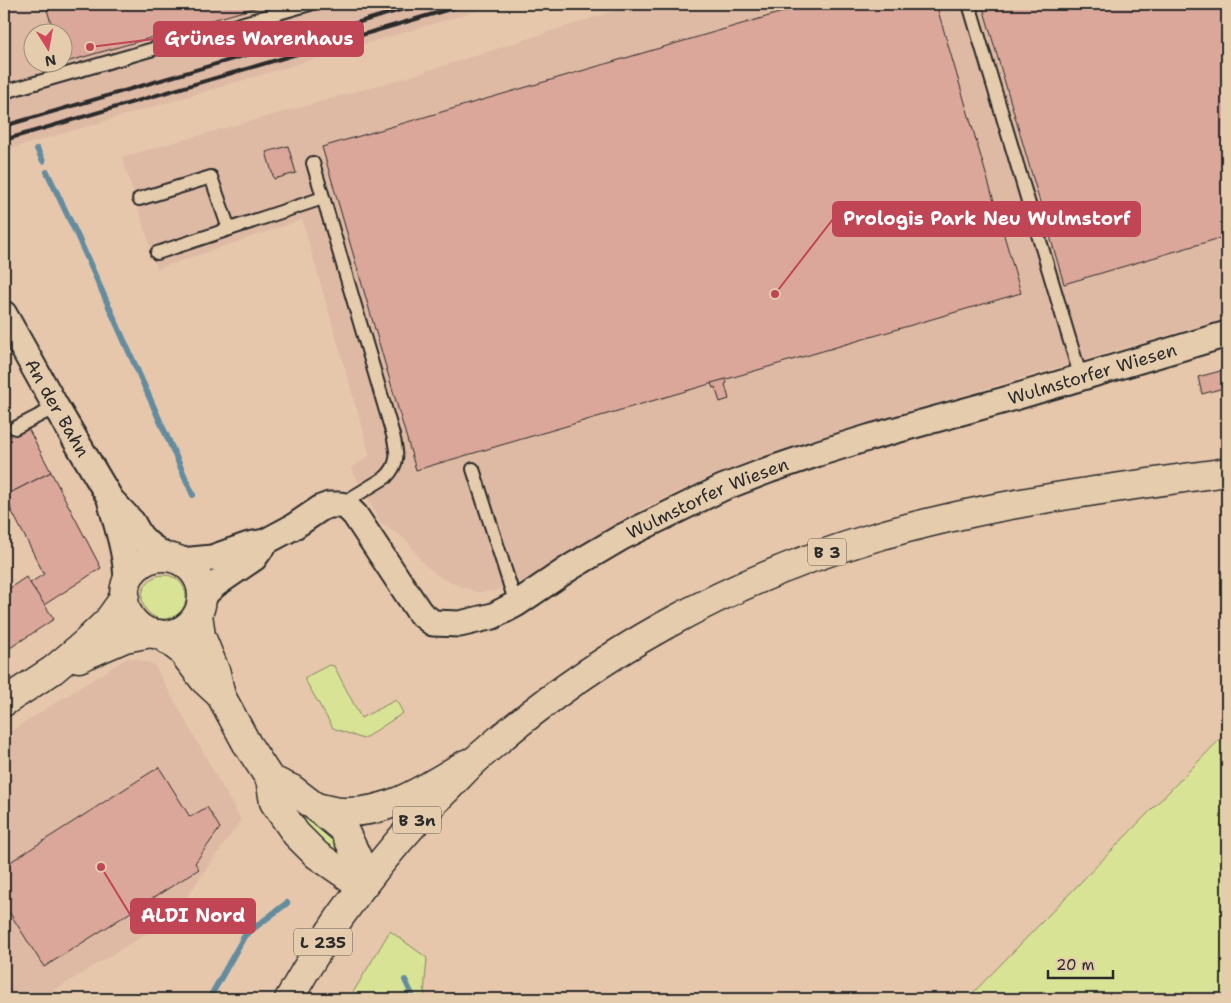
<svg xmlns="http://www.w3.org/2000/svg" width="1231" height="1003" font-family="'Shantell Sans',sans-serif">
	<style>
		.built { fill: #debaa5; fill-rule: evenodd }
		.green { fill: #d8e396; stroke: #828760 }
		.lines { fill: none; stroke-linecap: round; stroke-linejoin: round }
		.stream { stroke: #648c9f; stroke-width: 6 }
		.building { fill: #daa79a; stroke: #2b2b2b }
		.lane-casing { stroke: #2b2b2b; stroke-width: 16 }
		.street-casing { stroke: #2b2b2b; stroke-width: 29 }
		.secondary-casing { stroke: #2b2b2b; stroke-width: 31 }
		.primary-casing { stroke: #2b2b2b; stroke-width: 31 }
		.lane { stroke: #e4ccad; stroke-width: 12 }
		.street { stroke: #e4ccad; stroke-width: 25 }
		.secondary { stroke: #e4ccad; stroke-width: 28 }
		.primary { stroke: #e4ccad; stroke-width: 28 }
		.rail { stroke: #2b2b2b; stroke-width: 4 }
		.labels { text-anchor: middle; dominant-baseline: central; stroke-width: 5; stroke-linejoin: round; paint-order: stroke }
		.shield { fill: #e4ccad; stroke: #625b52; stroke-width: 1 }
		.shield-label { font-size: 16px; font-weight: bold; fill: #2b2b2b }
		.street-label { font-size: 18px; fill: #2b2b2b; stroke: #e4ccad }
		.leader { fill: none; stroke: #c04656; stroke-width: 2 }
		.callout-dot { fill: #c04656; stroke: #e4ccad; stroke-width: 2 }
		.callout { fill: #c04656; stroke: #c04656; stroke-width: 2 }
		.callout-label { font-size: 19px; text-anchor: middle; font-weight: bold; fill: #fff }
	</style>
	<rect width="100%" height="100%" fill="#e6c7ac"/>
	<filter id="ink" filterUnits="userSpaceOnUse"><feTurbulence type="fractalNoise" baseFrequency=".02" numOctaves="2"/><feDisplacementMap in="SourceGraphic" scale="10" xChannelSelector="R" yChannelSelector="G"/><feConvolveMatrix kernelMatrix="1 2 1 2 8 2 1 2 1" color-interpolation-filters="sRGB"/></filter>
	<g filter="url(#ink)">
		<g class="built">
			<path d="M4 4H500L4 151ZM32 32H62V62H32Z"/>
			<path d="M636 4H1227V318L807 441 752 460 704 480 646 507 595 536 527 579 513 585 494 591 477 592 459 586 441 578 424 564 407 541 381 523 351 468 370 455 302 220 157 269 122 157 408 77Z"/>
			<path d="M129 657 154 664 241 820 172 918 45 996 46 999H4V735Z"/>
		</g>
		<g class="green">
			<circle cx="164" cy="597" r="22"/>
			<path d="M329 665 334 666 361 718 396 700 403 713 363 739 333 728 304 678Z"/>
			<path d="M1227 732V999H967Z"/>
			<path d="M292 802 337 838 345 853 341 857 326 846 288 805Z"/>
			<path d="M390 931 427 958 424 992 427 999H349Z"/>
		</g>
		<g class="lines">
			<g class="stream">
				<path d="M37 149 43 161"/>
				<path d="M47 172 77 235 193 495"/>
				<path d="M405 980 414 999"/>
				<path d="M209 999 245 935 287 903"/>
			</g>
		</g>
		<g class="building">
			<path d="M70 4H268L63 63 62 32H54L47 10Z"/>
			<path d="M810 4H936L1021 293 416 470 322 147Z"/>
			<path d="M982 4H1227V236L1064 284Z"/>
			<path d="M288 146 296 173 274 179 266 152Z"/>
			<path d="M1224 370 1227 380V387L1202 394 1198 377Z"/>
			<path d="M726 379 727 383 725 384 729 399 720 402 715 387 713 388 711 383Z"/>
			<path d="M27 426 51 472 4 496V438Z"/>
			<path d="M51 472 101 568 44 605 30 583 44 574 4 496Z"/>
			<path d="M26 577 54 619 4 652V592Z"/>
			<path d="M159 767 190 817 207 807 220 828 195 863 199 869 44 967 4 904V866Z"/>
		</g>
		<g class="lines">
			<g class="lane-casing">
				<g id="lane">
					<path d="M969 4 1081 378"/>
					<path d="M4 92 310 4"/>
					<path d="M313 163 393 435C397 452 400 463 386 477L340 505"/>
					<path d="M139 199 211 177 229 229"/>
					<path d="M157 253 323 198"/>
					<path d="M15 428 56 407"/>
					<path d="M473 469 516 604"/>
				</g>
			</g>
			<g class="street-casing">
				<g id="street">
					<path id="s1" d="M4 314 56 407 111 500 132 522 140 536 148 544 167 558"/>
					<path d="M111 503C118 529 127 556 127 583"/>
					<path id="s2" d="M181 561 212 558 249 545 265 542 293 527 321 508 329 505H340L346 506 355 515 420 613 433 623 460 624 493 616 516 604 571 567 622 537 722 488 769 470 819 453 871 437 1005 400 1227 334"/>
					<path d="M202 600 207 592 216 584 254 558 264 544"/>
				</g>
			</g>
			<g class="secondary-casing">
				<g id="secondary">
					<circle cx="163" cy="596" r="39"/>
					<path d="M198 614 201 636 216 673 221 696 247 744 270 779 274 802 296 834 317 855 362 886"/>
					<path d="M159 634 169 641 181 650 204 680 218 693"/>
					<path d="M79 658 125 638 151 633"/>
					<path d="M4 702 53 670 85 643 107 622 120 604 125 594"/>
					<path d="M270 779 292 789 326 815 344 830 357 857 362 886"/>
					<path d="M316 807C325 809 334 812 343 812 391 814 427 786 468 763"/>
				</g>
			</g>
			<g class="primary-casing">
				<path id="primary" d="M289 999C331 923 383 854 444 792 456 780 467 767 480 756 593 656 727 581 872 538 988 503 1108 489 1227 472"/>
			</g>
			<use href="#lane" class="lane"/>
			<use href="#street" class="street"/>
			<use href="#secondary" class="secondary"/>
			<use href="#primary" class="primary"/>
			<g class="rail">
				<path d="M4 126 421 4"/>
				<path d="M4 140 467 4"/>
			</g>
		</g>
	</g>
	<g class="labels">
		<g class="shield">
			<rect x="808" y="538.5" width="38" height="27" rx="4"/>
			<rect x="393" y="806.5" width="48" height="27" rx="4"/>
			<rect x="294" y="928.5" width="58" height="27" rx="4"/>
		</g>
		<g class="shield-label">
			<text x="827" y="552">B 3</text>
			<text x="417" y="820">B 3n</text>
			<text x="323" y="942">L 235</text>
		</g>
		<g class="street-label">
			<text stroke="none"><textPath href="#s2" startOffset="1036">Wulmstorfer Wiesen</textPath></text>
			<text stroke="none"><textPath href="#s1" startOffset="108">An der Bahn</textPath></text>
			<text stroke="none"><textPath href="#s2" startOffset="631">Wulmstorfer Wiesen</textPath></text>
		</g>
	</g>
	<path class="leader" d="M90 47L154 39M775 294L833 219M101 867L131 916"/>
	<g class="callout-dot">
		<circle cx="90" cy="47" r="5"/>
		<circle cx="775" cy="294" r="5"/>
		<circle cx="101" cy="867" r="5"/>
	</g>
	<g class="callout">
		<rect x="154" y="22" width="209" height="34" rx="5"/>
		<rect x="833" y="202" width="307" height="34" rx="5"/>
		<rect x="131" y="899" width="124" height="34" rx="5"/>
	</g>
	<g class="callout-label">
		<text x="259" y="45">Grünes Warenhaus</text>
		<text x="987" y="225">Prologis Park Neu Wulmstorf</text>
		<text x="193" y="922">ALDI Nord</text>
	</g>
	<rect width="1231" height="1003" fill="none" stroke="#e4ccad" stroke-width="20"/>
	<rect x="10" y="10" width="1211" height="983" fill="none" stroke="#2b2b2b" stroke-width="2" filter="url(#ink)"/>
	<g transform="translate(48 48) rotate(169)"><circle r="24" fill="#e4ccad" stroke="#9a8c79"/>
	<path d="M0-4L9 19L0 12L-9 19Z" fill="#d1495b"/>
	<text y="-8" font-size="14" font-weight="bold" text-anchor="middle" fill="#2b2b2b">N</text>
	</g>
	<path d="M1048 970v8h65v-8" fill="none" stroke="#2b2b2b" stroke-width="2.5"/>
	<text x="1056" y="970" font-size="15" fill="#2b2b2b" stroke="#e4ccad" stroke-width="4" paint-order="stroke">20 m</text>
</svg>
